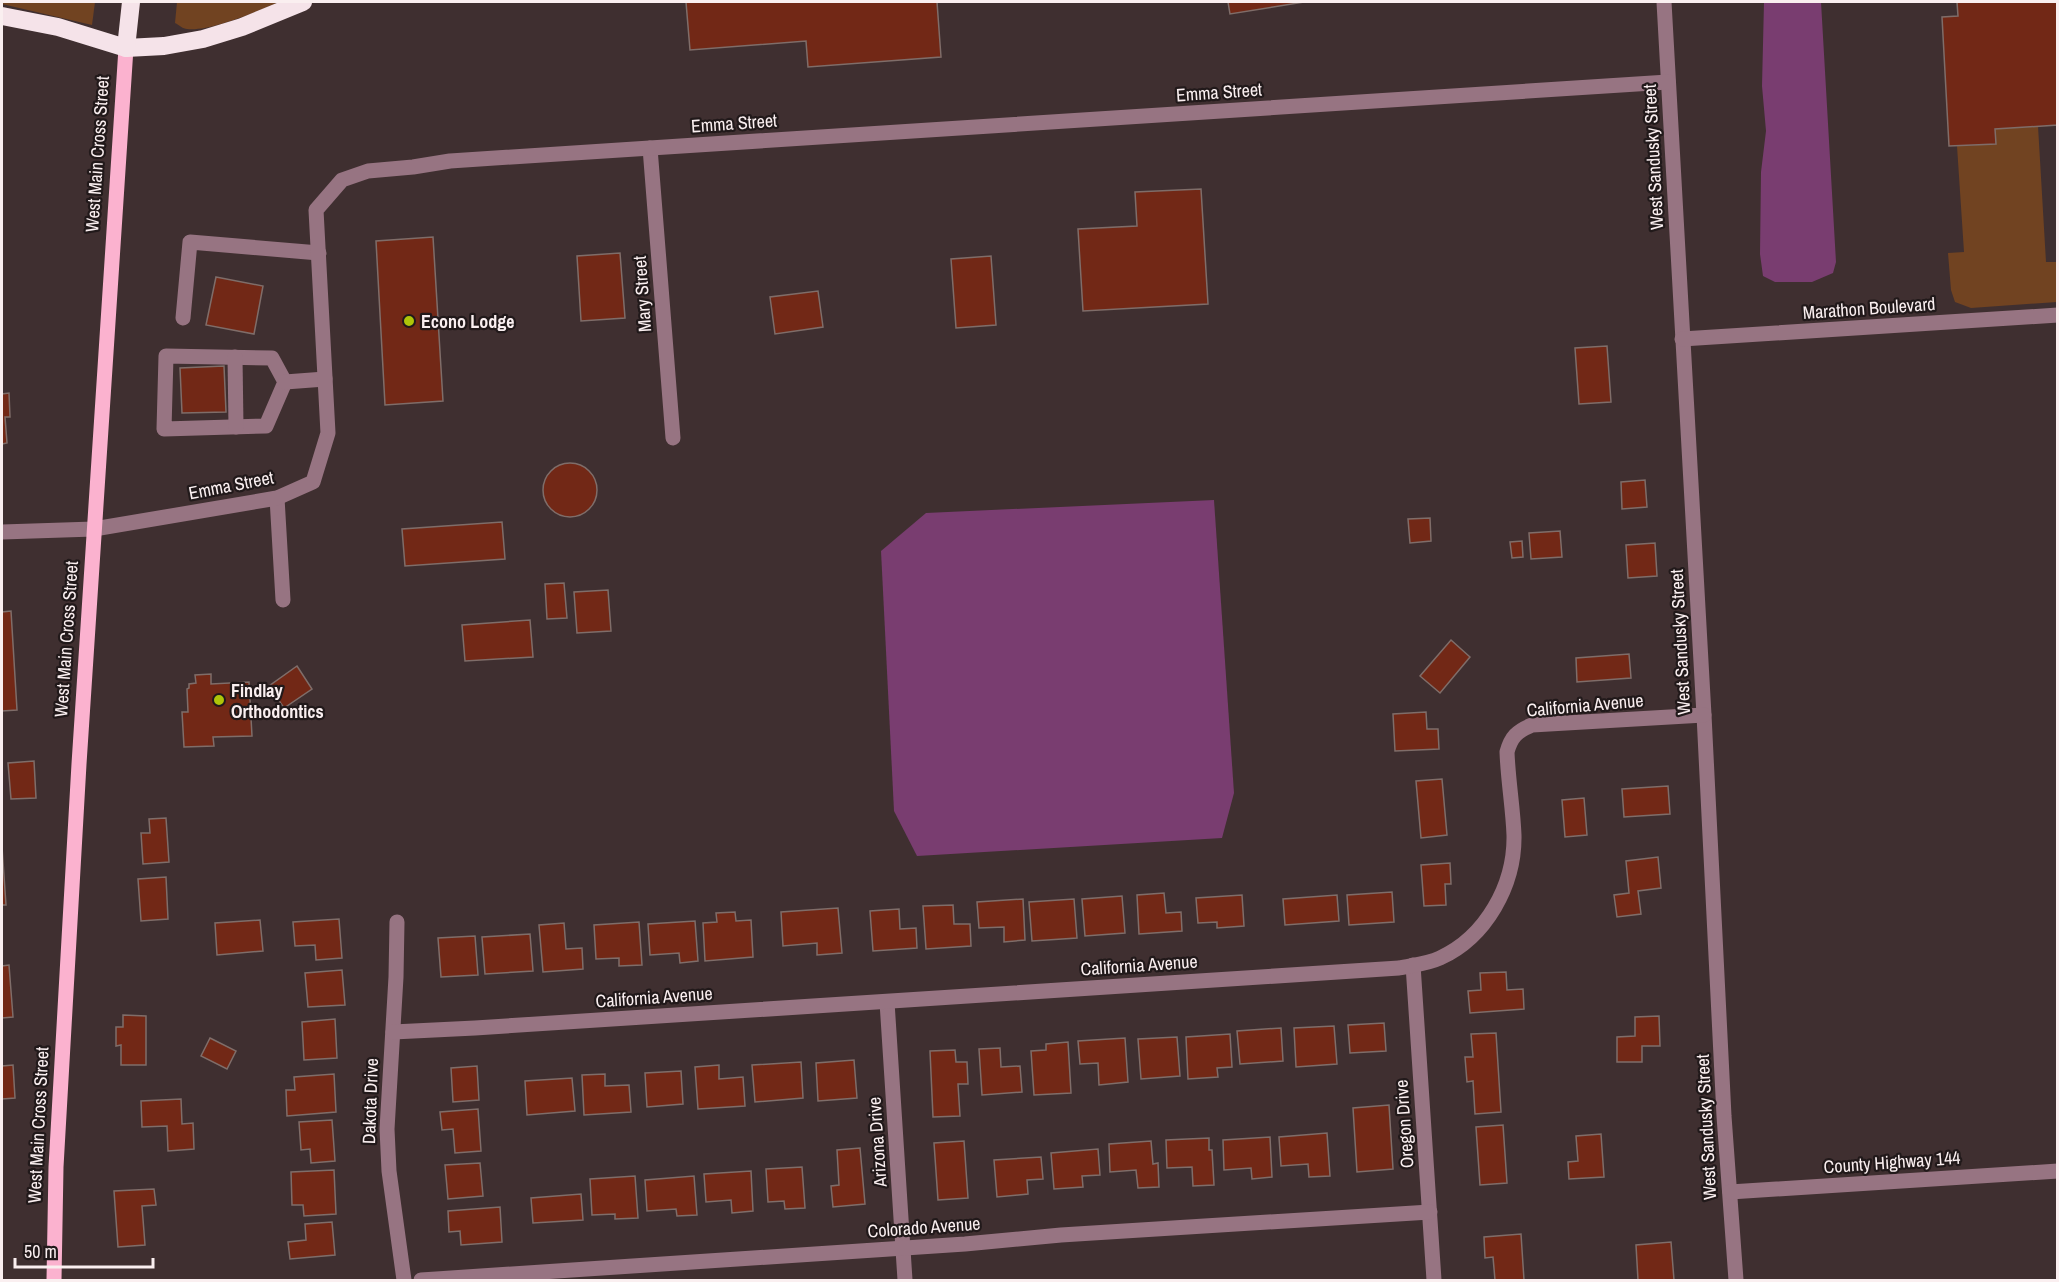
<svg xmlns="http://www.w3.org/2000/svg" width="2059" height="1282" font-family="'Archivo Narrow',sans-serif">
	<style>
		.green { fill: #714321 }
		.water { fill: #793d70 }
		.building { fill: #722816; stroke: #7f6d69; stroke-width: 1.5 }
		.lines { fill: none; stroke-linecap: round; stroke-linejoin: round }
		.minor { stroke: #977482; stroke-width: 15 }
		.major { stroke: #fbb2cf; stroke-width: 15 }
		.highway { stroke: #f5e3e9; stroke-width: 18 }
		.poi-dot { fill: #aec509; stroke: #21191a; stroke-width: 2 }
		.labels { text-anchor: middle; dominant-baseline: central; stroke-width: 4.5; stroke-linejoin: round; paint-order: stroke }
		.street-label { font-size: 18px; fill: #faeff0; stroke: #21191a }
		.poi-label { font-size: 18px; font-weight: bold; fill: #faeff0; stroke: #21191a; text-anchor: start }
	</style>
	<rect width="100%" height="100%" fill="#3f2f30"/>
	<g class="green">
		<path d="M2 2H95L92 25 2 4Z"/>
		<path d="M177 2H279C259 11 209 32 187 29 183 29 179 25 175 23Z"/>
		<path d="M2038 126 2046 262H2057V302L1971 308 1955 302 1951 290 1948 253 1964 252 1957 146 1995 144V129Z"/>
	</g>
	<g class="water">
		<path d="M1764 2H1821L1836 262 1833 273 1812 282H1775L1763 276 1760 254 1761 172 1766 131 1762 86Z"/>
		<path d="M1214 500 1234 793 1222 838 917 856 894 811 881 551 926 513Z"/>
	</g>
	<g class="building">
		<path d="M686 2H937L941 57 808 67 806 41 690 50Z"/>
		<path d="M1228 2H1304L1230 14Z"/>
		<path d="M1957 2H2058V125L1995 129 1996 144 1949 146 1942 17 1958 16Z"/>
		<path d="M1201 189 1208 304 1083 311 1078 229 1137 226 1135 192Z"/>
		<path d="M433 237 443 401 385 405 376 241Z"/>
		<path d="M620 253 625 318 581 321 577 256Z"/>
		<path d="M991 256 996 325 956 328 951 259Z"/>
		<path d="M216 277 263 286 254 334 206 325Z"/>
		<path d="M818 291 823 327 775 334 770 297Z"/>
		<path d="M1607 346 1611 402 1579 404 1575 348Z"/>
		<path d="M224 366 226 412 182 413 180 368Z"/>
		<path d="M9 393 10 417H5L7 443 2 444V394Z"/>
		<circle cx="570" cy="490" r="27"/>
		<path d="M1645 480 1647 507 1622 509 1621 482Z"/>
		<path d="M1430 518 1431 541 1410 543 1408 519Z"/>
		<path d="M502 522 505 559 405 566 402 529Z"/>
		<path d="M1560 531 1562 557 1531 559 1529 533Z"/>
		<path d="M1522 541 1523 557 1512 558 1510 542Z"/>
		<path d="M1655 543 1657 576 1628 578 1626 545Z"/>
		<path d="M564 583 567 618 547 619 545 584Z"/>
		<path d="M608 590 611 631 577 633 574 592Z"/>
		<path d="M11 611 17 710 2 711V612Z"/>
		<path d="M530 620 533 657 465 661 462 625Z"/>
		<path d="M1451 640 1470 657 1440 693 1420 676Z"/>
		<path d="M1629 654 1631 678 1577 682 1576 658Z"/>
		<path d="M297 666 312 689 284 708 269 686Z"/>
		<path d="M211 674V684L249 682 252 736 213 737 214 746 184 747 182 712H188L187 689 189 688V684L196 683 195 675Z"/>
		<path d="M1426 712 1427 729H1438L1439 749 1395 751 1393 714Z"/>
		<path d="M34 761 36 798 11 799 8 763Z"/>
		<path d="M1442 779 1447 835 1421 838 1416 781Z"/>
		<path d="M1668 786 1670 814 1624 817 1622 789Z"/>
		<path d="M1584 798 1587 835 1565 837 1562 800Z"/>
		<path d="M166 818 169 862 143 864 141 833H150L149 819Z"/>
		<path d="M2 847 6 905H2Z"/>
		<path d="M1658 857 1661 888 1638 891 1641 914 1617 917 1614 895 1629 893 1626 861Z"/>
		<path d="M1450 863 1451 884H1445L1446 905 1424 906 1421 865Z"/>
		<path d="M166 877 168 919 141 921 138 879Z"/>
		<path d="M1392 892 1394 922 1349 925 1347 895Z"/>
		<path d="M1164 893 1166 913 1181 912 1182 931 1139 934 1137 895Z"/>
		<path d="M1242 895 1244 926 1217 928V922L1198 923 1196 898Z"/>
		<path d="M1337 895 1339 921 1285 925 1283 899Z"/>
		<path d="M1122 896 1125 933 1085 936 1082 899Z"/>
		<path d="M1023 899 1025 940 1004 942V927L979 928 977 902Z"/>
		<path d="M1074 899 1077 938 1032 941 1029 902Z"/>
		<path d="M953 905 954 924H970L971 946 926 949 923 906Z"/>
		<path d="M838 908 842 953 817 955V943L783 946 781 912Z"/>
		<path d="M899 909 900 929 916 928 917 948 873 951 870 911Z"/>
		<path d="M735 912 736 921 751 920 753 957 705 961 703 923 717 922 716 913Z"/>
		<path d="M339 919 342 958 316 960 315 945 295 946 293 922Z"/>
		<path d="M260 920 263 951 217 955 215 923Z"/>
		<path d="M695 921 698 961 680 963 679 953 650 955 648 924Z"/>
		<path d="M639 922 642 965 619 966V958L596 959 594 925Z"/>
		<path d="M564 923 566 949 582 948 583 969 543 972 539 925Z"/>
		<path d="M530 934 533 971 485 974 482 937Z"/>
		<path d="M475 936 478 975 441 977 438 938Z"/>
		<path d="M9 965 13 1017 2 1018V966Z"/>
		<path d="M342 970 345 1005 308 1007 305 973Z"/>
		<path d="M1506 972 1507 990 1523 989 1524 1009 1470 1013 1468 991 1481 990 1480 973Z"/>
		<path d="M123 1015 146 1016V1065H121V1045L116 1046V1027H123Z"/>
		<path d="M1659 1016 1660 1046H1642V1062H1617V1037L1635 1036V1017Z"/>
		<path d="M335 1019 337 1058 304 1060 302 1022Z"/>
		<path d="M1384 1023 1386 1051 1350 1053 1348 1025Z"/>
		<path d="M1334 1026 1337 1064 1296 1067 1294 1028Z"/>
		<path d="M1281 1028 1283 1061 1240 1064 1237 1031Z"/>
		<path d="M1496 1033 1501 1112 1475 1114 1473 1081 1467 1082 1465 1057H1473L1471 1034Z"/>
		<path d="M1230 1034 1232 1067 1217 1068 1218 1077 1188 1079 1186 1037Z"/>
		<path d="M1177 1037 1180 1076 1141 1079 1138 1039Z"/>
		<path d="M210 1038 236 1051 227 1069 201 1056Z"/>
		<path d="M1125 1038 1128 1082 1099 1085 1098 1063 1080 1064 1078 1041Z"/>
		<path d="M1068 1042 1071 1093 1034 1095 1031 1051 1046 1050V1044Z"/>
		<path d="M1000 1048 1001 1067 1020 1066 1022 1092 982 1095 979 1049Z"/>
		<path d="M955 1050 956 1062H967L968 1084H958L960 1116 933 1117 930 1051Z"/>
		<path d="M854 1060 857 1098 818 1101 816 1063Z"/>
		<path d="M801 1062 803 1098 755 1102 752 1065Z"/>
		<path d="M13 1065 15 1098 2 1099V1066Z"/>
		<path d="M719 1065V1079L743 1077 745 1106 698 1109 695 1067Z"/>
		<path d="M477 1066 479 1100 453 1102 451 1068Z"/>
		<path d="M681 1071 683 1104 647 1107 645 1073Z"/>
		<path d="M334 1074 336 1112 287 1116 286 1090H295L294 1077Z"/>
		<path d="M605 1074V1086L629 1085 631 1112 584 1115 582 1075Z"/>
		<path d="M572 1078 575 1111 527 1115 525 1081Z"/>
		<path d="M181 1099 182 1124 193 1123 194 1149 168 1151 167 1126 142 1127 141 1101Z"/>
		<path d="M1389 1105 1393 1169 1357 1172 1353 1108Z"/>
		<path d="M478 1109 481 1151 455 1153 453 1129 442 1130 440 1112Z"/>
		<path d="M332 1120 335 1161 311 1163 310 1149 301 1150 299 1122Z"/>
		<path d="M1503 1125 1507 1183 1480 1185 1476 1127Z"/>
		<path d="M1327 1133 1330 1176 1309 1177 1308 1164 1281 1166 1279 1137Z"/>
		<path d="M1601 1134 1604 1177 1569 1179 1568 1162 1578 1161 1576 1136Z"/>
		<path d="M1270 1137 1272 1177 1252 1179 1251 1168 1224 1170 1223 1140Z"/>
		<path d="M1209 1138V1150H1212L1214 1185 1193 1186 1192 1167 1167 1168 1166 1140Z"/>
		<path d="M964 1141 968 1198 938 1200 934 1143Z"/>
		<path d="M1151 1141 1153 1164 1158 1163 1159 1187 1138 1188 1136 1170 1110 1172 1109 1144Z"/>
		<path d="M860 1148 865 1204 833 1207 831 1186 839 1185 837 1150Z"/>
		<path d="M1098 1149 1100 1175 1082 1176 1083 1187 1054 1189 1051 1153Z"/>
		<path d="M1041 1157 1043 1179 1027 1180 1028 1194 997 1197 994 1160Z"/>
		<path d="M480 1163 483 1196 448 1199 445 1165Z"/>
		<path d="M802 1167 805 1208 785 1209 784 1201 768 1202 766 1169Z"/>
		<path d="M334 1170 336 1214 304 1216 303 1205H292L291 1172Z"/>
		<path d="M751 1171 753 1211 732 1213 731 1200 706 1202 704 1174Z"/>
		<path d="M635 1176 638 1218 615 1219V1214L592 1215 590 1179Z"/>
		<path d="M694 1176 697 1215 677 1216 676 1209 647 1211 645 1180Z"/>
		<path d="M154 1189 156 1205 142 1206 145 1245 118 1247 114 1191Z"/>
		<path d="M581 1194 583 1220 533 1223 531 1198Z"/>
		<path d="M500 1207 502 1242 461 1245 460 1231 449 1232 448 1211Z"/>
		<path d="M332 1222 335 1255 290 1259 288 1242 306 1240 305 1224Z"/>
		<path d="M1521 1234 1524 1280H1495L1493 1257 1485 1258 1484 1237Z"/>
		<path d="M1671 1242 1674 1280H1638L1636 1245Z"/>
	</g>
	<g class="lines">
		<g class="minor">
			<path d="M1664 2 1704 715 1724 1116 1736 1280"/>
			<path d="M650 148 673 438"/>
			<path d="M183 318 190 242 319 253"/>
			<path d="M1682 339 2058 315"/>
			<path d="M166 356 272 358 285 382 266 426 164 429Z"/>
			<path d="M235 357 236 427"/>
			<path d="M285 382 325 379"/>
			<path d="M277 498 283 600"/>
			<path d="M2 532 94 529 277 498 313 482 328 433 316 210 342 180 368 171 413 167 450 161 1668 82"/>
			<path d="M397 922 396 977 387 1129 389 1171 404 1280"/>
			<path d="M1413 965 1434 1280"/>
			<path d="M887 1002 905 1280"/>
			<path d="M393 1032 475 1028 1399 968C1413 965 1427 964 1440 958 1486 937 1515 885 1514 835 1513 808 1508 780 1507 752 1511 737 1517 731 1532 725L1704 715"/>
			<path d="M1730 1192 2058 1171"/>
			<path d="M421 1280 965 1244 1061 1235 1430 1212"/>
		</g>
		<path class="major" d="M54 1280 56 1167 79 764 126 48"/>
		<g class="highway">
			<path d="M2 16 58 27 126 48 164 46 203 39 242 27 303 2"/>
			<path d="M126 48 131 2"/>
		</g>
	</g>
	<g class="poi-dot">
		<circle cx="409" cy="321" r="6"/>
		<circle cx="219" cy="700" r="6"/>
	</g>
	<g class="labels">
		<g class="street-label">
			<text transform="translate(1219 92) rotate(-4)">Emma Street</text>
			<text transform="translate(734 123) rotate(-4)">Emma Street</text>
			<text transform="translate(97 154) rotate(-86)">West Main Cross Street</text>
			<text transform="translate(1653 157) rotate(-93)">West Sandusky Street</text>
			<text transform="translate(642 294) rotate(-94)">Mary Street</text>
			<text transform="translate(1869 308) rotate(-4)">Marathon Boulevard</text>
			<text transform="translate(231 485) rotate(-11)">Emma Street</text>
			<text transform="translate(66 639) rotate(-86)">West Main Cross Street</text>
			<text transform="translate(1680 642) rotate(-93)">West Sandusky Street</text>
			<text transform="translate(1585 705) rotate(-5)">California Avenue</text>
			<text transform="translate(1139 965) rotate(-4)">California Avenue</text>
			<text transform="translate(654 997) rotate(-4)">California Avenue</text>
			<text transform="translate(370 1101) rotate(-88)">Dakota Drive</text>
			<text transform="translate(1404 1124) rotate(-94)">Oregon Drive</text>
			<text transform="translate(38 1125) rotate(-87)">West Main Cross Street</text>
			<text transform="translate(1706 1127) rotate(-93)">West Sandusky Street</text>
			<text transform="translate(877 1142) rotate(-94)">Arizona Drive</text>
			<text transform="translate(1892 1162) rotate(-4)">County Highway 144</text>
			<text transform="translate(924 1227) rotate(-4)">Colorado Avenue</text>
		</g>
		<g class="poi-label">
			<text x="421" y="321">Econo Lodge</text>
			<text x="231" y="690">Findlay<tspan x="231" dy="21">Orthodontics</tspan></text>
		</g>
	</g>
	<rect width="2059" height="1282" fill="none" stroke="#faeff0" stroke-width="6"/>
	<path d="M15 1258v9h138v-9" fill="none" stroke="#faeff0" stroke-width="3"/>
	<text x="24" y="1258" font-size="18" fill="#faeff0" stroke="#21191a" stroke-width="4.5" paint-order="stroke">50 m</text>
</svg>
